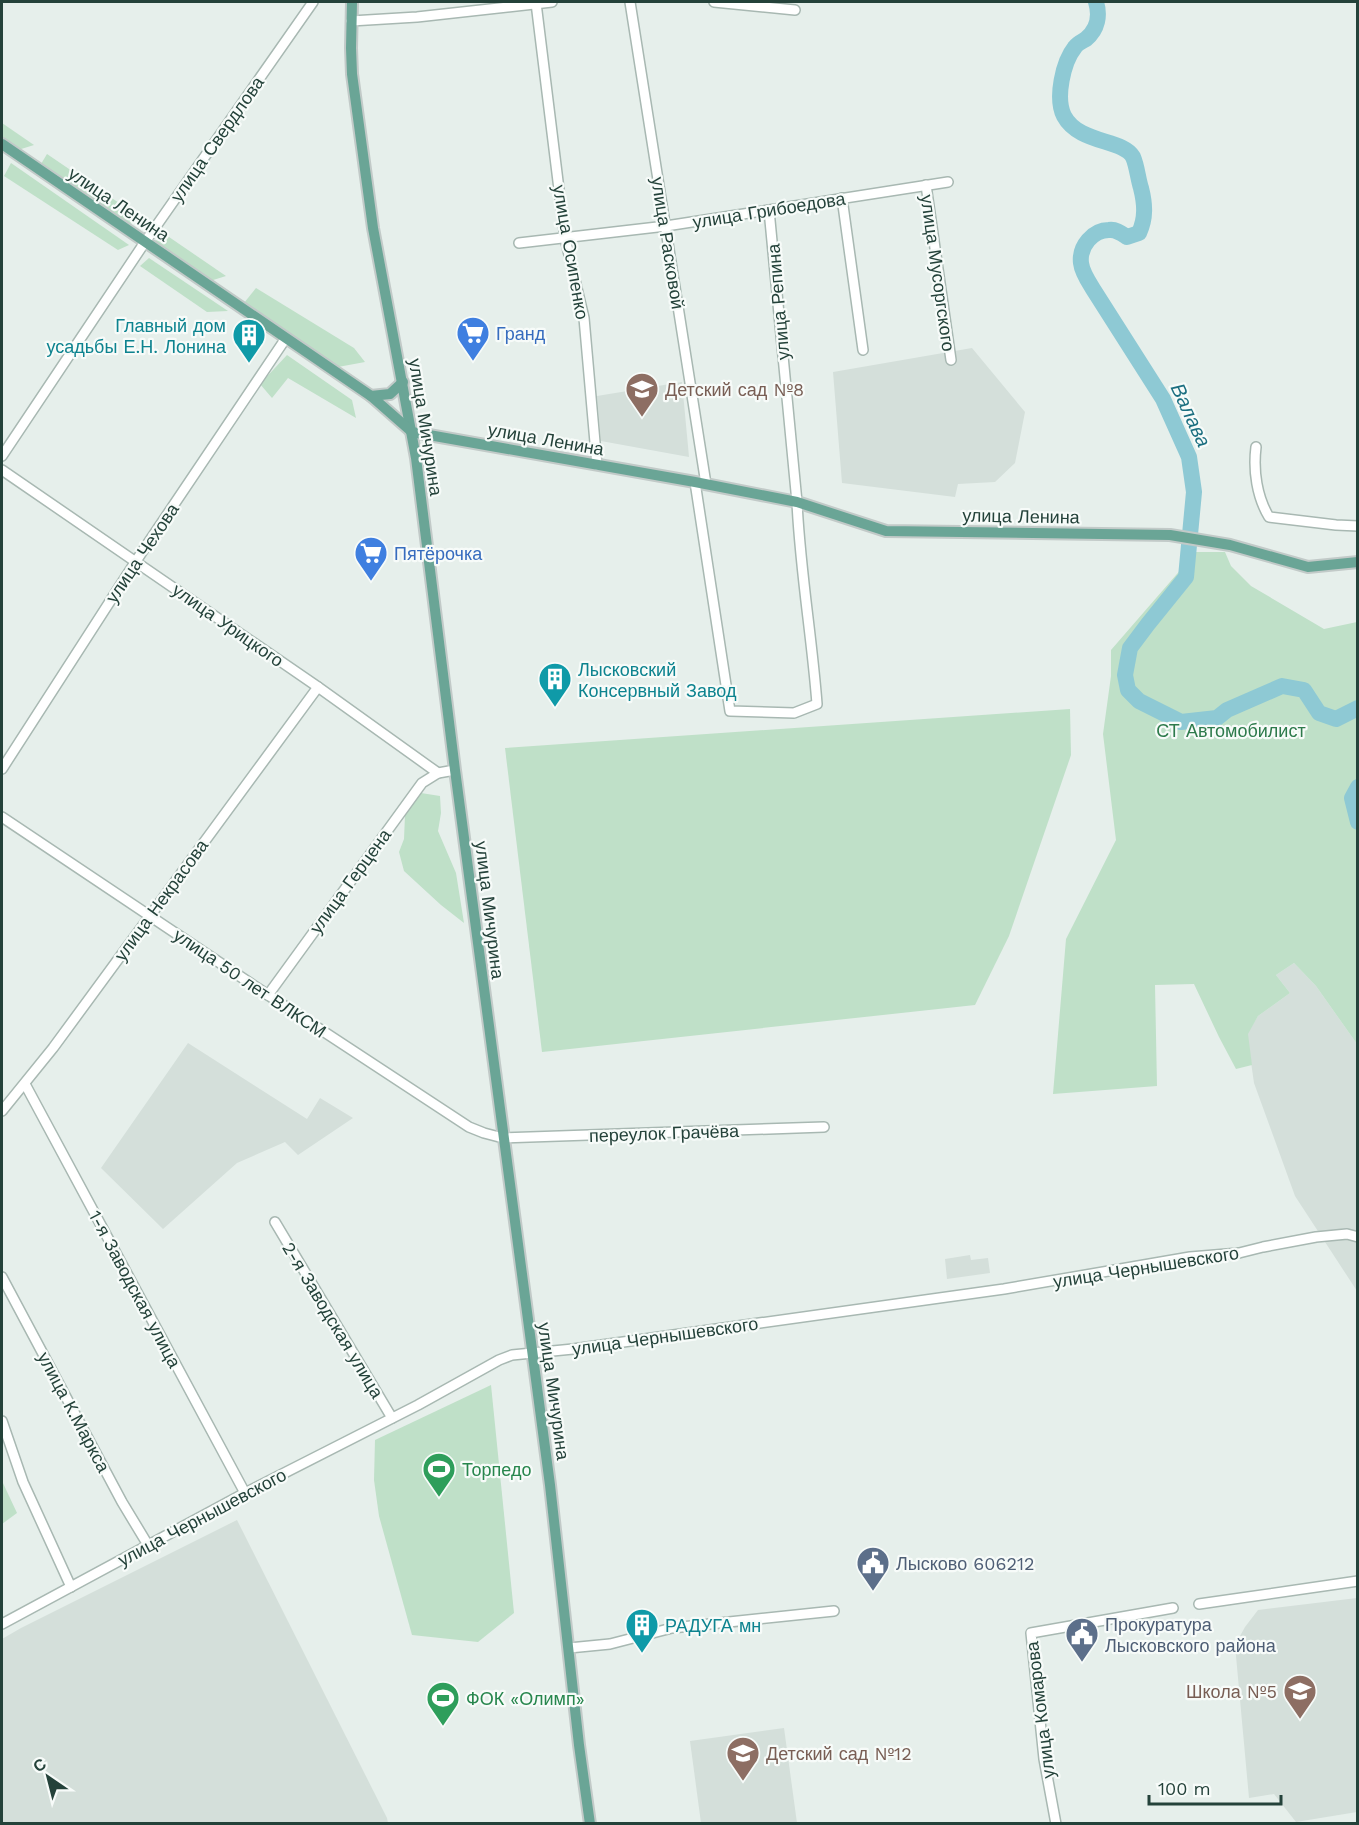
<svg xmlns="http://www.w3.org/2000/svg" width="1359" height="1825" font-family="'Work Sans',sans-serif">
	<style>
		.built { fill: #d4dfda }
		.green { fill: #bfe0c8 }
		.lines { fill: none; stroke-linecap: round; stroke-linejoin: round }
		.river { stroke: #8ec9d4; stroke-width: 16 }
		.minor-casing { stroke: #a8b8b2; stroke-width: 12 }
		.major-casing { stroke: #c2cac8; stroke-width: 14 }
		.minor { stroke: #fff; stroke-width: 9 }
		.major { stroke: #6aa596; stroke-width: 10 }
		.labels { text-anchor: middle; dominant-baseline: central; stroke-width: 4.5; stroke-linejoin: round; paint-order: stroke }
		.street-label { font-size: 18px; fill: #24423a; stroke: #f7fbf9 }
		.culture-label { font-size: 18px; fill: #0d838f; stroke: #f7fbf9; text-anchor: start }
		.shop-label { font-size: 18px; fill: #366cbe; stroke: #f7fbf9; text-anchor: start }
		.education-label { font-size: 18px; fill: #785e54; stroke: #f7fbf9; text-anchor: start }
		.park-label { font-size: 18px; fill: #2d7a4b; stroke: #f7fbf9 }
		.leisure-label { font-size: 18px; fill: #27864d; stroke: #f7fbf9; text-anchor: start }
		.service-label { font-size: 18px; fill: #4e5e75; stroke: #f7fbf9; text-anchor: start }
		.water-label { font-size: 20px; font-style: italic; fill: #1c6f80; stroke: #f7fbf9 }
	</style>
	<rect width="100%" height="100%" fill="#e6efeb"/>
	<g class="built">
		<path d="M972 348 1025 412 1015 463 995 482 958 484 955 497 842 483 833 372Z"/>
		<path d="M682 382 689 457 601 441 597 396Z"/>
		<path d="M1294 963 1316 986 1357 1044V1291L1295 1196 1254 1083 1247 1034 1258 1016 1290 993 1276 975Z"/>
		<path d="M188 1043 307 1119 320 1098 353 1118 298 1155 285 1142 237 1163 163 1229 101 1168Z"/>
		<path d="M970 1255 971 1260 988 1258 990 1273 947 1279 945 1259Z"/>
		<path d="M237 1520 387 1818 388 1823H2V1639L21 1628Z"/>
		<path d="M1357 1598V1812L1296 1822 1274 1794 1249 1798 1235 1645 1245 1627 1258 1610Z"/>
		<path d="M784 1728 797 1823H701L690 1741Z"/>
	</g>
	<g class="green">
		<path d="M2 123 34 145 18 150 2 139Z"/>
		<path d="M47 154 147 222 124 224 41 164Z"/>
		<path d="M11 163 129 245 118 250 4 176Z"/>
		<path d="M169 237 226 276 210 281 154 241Z"/>
		<path d="M149 258 228 311 207 312 140 266Z"/>
		<path d="M256 288 354 348 365 362 338 367 244 303Z"/>
		<path d="M287 355 352 400 356 418 288 378 272 398 260 384Z"/>
		<path d="M1196 552H1225L1231 566 1251 586 1324 629 1357 622V1044L1316 986 1294 963 1276 975 1290 993 1258 1016 1248 1034 1252 1065 1236 1069 1219 1037 1194 984 1155 985 1157 1086 1053 1094 1066 939 1116 840 1103 734 1111 676V650Z"/>
		<path d="M1070 709 1071 755 1009 936 975 1005 542 1052 505 748Z"/>
		<path d="M421 793 440 796 441 813 438 831 456 873 464 923 441 905 404 871 399 852 404 839 405 815Z"/>
		<path d="M491 1385 514 1613 478 1642 412 1635 379 1516 374 1480 375 1440Z"/>
		<path d="M2 1481 17 1513 2 1524Z"/>
	</g>
	<g class="lines">
		<g class="river">
			<path d="M1096 2C1100 15 1098 29 1086 39 1083 41 1078 43 1075 47 1063 62 1055 98 1064 116 1079 144 1123 139 1133 157 1137 166 1138 179 1141 188 1145 204 1146 218 1139 233L1127 237C1121 233 1116 229 1109 230 1093 230 1079 246 1081 263 1082 272 1088 281 1093 289L1163 399 1189 457 1194 492 1186 577 1148 624 1130 648 1125 675 1128 690 1139 701 1181 722 1217 718 1227 710 1282 686 1304 690 1319 713 1336 719 1358 708"/>
			<path d="M1358 787 1352 798 1358 822"/>
		</g>
		<g class="minor-casing">
			<g id="minor">
				<path d="M630 2 706 484"/>
				<path d="M714 2 795 10"/>
				<path d="M536 3 565 238 584 318 597 465"/>
				<path d="M351 21 417 17 552 2"/>
				<path d="M926 185 951 360"/>
				<path d="M842 198 863 350"/>
				<path d="M519 243 666 226 948 182"/>
				<path d="M1256 447C1253 471 1257 497 1269 517L1336 525 1358 526"/>
				<path d="M2 456 145 242 313 2"/>
				<path d="M2 470 318 687 438 773 455 770"/>
				<path d="M695 482 730 711 794 713 817 704C812 637 800 570 797 502L769 210"/>
				<path d="M2 769 136 561 286 338"/>
				<path d="M2 817 268 995 469 1127 484 1133 503 1138 824 1127"/>
				<path d="M268 995 422 783 438 773"/>
				<path d="M25 1084 245 1493"/>
				<path d="M2 1111 53 1048 318 687"/>
				<path d="M275 1222 392 1418"/>
				<path d="M2 1277 122 1502 148 1545"/>
				<path d="M2 1421 23 1482 71 1587"/>
				<path d="M1199 1604 1358 1581"/>
				<path d="M2 1624 245 1493 418 1405 499 1360 512 1355 573 1349 1004 1289 1190 1257 1239 1253 1263 1247 1316 1237 1347 1234 1358 1237"/>
				<path d="M569 1648 610 1644 672 1628 834 1611"/>
				<path d="M1056 1824 1044 1759 1031 1633 1173 1608"/>
			</g>
		</g>
		<g class="major-casing">
			<g id="major">
				<path d="M352 2 351 48 352 74 373 228 416 458 455 770 550 1485 579 1745 590 1824"/>
				<path d="M2 144 371 396 412 432 695 482 797 502 886 531 1170 535 1230 545 1308 567 1358 562"/>
				<path d="M371 396 390 394 403 382"/>
			</g>
		</g>
		<use href="#minor" class="minor"/>
		<use href="#major" class="major"/>
	</g>
	<defs>
		<g id="supermarket-pin" transform="scale(1.725)"><path d="M0 17L-7.5 6A9.5 9.5 0 1 1 7.5 6Z" fill="#3f7fe0" stroke="#f7fbf9"/><path d="M-6-5.5h2.5l.6 2H6L4.5 2H-2.5L-4.4-4H-6ZM-1.5 3.2a1.3 1.3 0 1 0 .1 0ZM3 3.2a1.3 1.3 0 1 0 .1 0Z" fill="#fff"/></g>
		<g id="building-pin" transform="scale(1.725)"><path d="M0 17L-7.5 6A9.5 9.5 0 1 1 7.5 6Z" fill="#0f9aa8" stroke="#f7fbf9"/><path d="M-4-6H4V6H1V3H-1V6H-4ZM-2.5-4.3h1.7v1.8h-1.7ZM.8-4.3h1.7v1.8H.8ZM-2.5-1h1.7V.8h-1.7ZM.8-1h1.7V.8H.8Z" fill="#fff"/></g>
		<g id="school-pin" transform="scale(1.725)"><path d="M0 17L-7.5 6A9.5 9.5 0 1 1 7.5 6Z" fill="#8d6e63" stroke="#f7fbf9"/><path d="M0-5L7-2L0 1L-7-2ZM-4 1L0 2.5L4 1V4Q0 6-4 4Z" fill="#fff"/></g>
		<g id="stadium-pin" transform="scale(1.725)"><path d="M0 17L-7.5 6A9.5 9.5 0 1 1 7.5 6Z" fill="#2e9e5b" stroke="#f7fbf9"/><path d="M0-5a6.5 5 0 1 0 0 10a6.5 5 0 1 0 0-10ZM-3.5-1.8h7v3.6h-7Z" fill="#fff"/></g>
		<g id="civic-pin" transform="scale(1.725)"><path d="M0 17L-7.5 6A9.5 9.5 0 1 1 7.5 6Z" fill="#5c6f8a" stroke="#f7fbf9"/><path d="M-.6-6.5H3V-4.5H.6V-3L4-1V1h2V6H-6V1h2V-1L-.6-3ZM-1.2 2.5V6h2.4V2.5Z" fill="#fff"/></g>
	</defs>
	<g fill-rule="evenodd">
		<use href="#supermarket-pin" x="473" y="333"/>
		<use href="#building-pin" x="249" y="335"/>
		<use href="#school-pin" x="642" y="389"/>
		<use href="#supermarket-pin" x="371" y="553"/>
		<use href="#building-pin" x="555" y="679"/>
		<use href="#stadium-pin" x="439" y="1469"/>
		<use href="#civic-pin" x="873" y="1563"/>
		<use href="#building-pin" x="642" y="1625"/>
		<use href="#civic-pin" x="1082" y="1634"/>
		<use href="#school-pin" x="1300" y="1691"/>
		<use href="#stadium-pin" x="443" y="1698"/>
		<use href="#school-pin" x="743" y="1753"/>
	</g>
	<g class="labels">
		<g class="street-label">
			<text transform="translate(217 139) rotate(-55)">улица Свердлова</text>
			<text transform="translate(119 204) rotate(34)">улица Ленина</text>
			<text transform="translate(769 210) rotate(-9)">улица Грибоедова</text>
			<text transform="translate(668 243) rotate(81)">улица Расковой</text>
			<text transform="translate(571 252) rotate(80)">улица Осипенко</text>
			<text transform="translate(938 273) rotate(82)">улица Мусоргского</text>
			<text transform="translate(778 302) rotate(-95)">улица Репина</text>
			<text transform="translate(426 427) rotate(81)">улица Мичурина</text>
			<text transform="translate(546 439) rotate(10)">улица Ленина</text>
			<text transform="translate(1021 516) rotate(1)">улица Ленина</text>
			<text transform="translate(142 553) rotate(-56)">улица Чехова</text>
			<text transform="translate(228 625) rotate(35)">улица Урицкого</text>
			<text transform="translate(350 881) rotate(-54)">улица Герцена</text>
			<text transform="translate(161 900) rotate(-54)">улица Некрасова</text>
			<text transform="translate(490 910) rotate(83)">улица Мичурина</text>
			<text transform="translate(250 983) rotate(34)">улица 50 лет ВЛКСМ</text>
			<text transform="translate(664 1133) rotate(-2)">переулок Грачёва</text>
			<text transform="translate(1146 1267) rotate(-9)">улица Чернышевского</text>
			<text transform="translate(135 1289) rotate(62)">1-я Заводская улица</text>
			<text transform="translate(333 1320) rotate(59)">2-я Заводская улица</text>
			<text transform="translate(665 1336) rotate(-8)">улица Чернышевского</text>
			<text transform="translate(554 1391) rotate(82)">улица Мичурина</text>
			<text transform="translate(74 1412) rotate(62)">улица К.Маркса</text>
			<text transform="translate(202 1517) rotate(-28)">улица Чернышевского</text>
			<text transform="translate(1040 1710) rotate(-97)">улица Комарова</text>
		</g>
		<g class="culture-label">
			<text x="226" y="325" text-anchor="end">Главный дом<tspan x="226" dy="21">усадьбы Е.Н. Лонина</tspan></text>
			<text x="578" y="669">Лысковский<tspan x="578" dy="21">Консервный Завод</tspan></text>
			<text x="665" y="1625">РАДУГА мн</text>
		</g>
		<g class="shop-label">
			<text x="496" y="333">Гранд</text>
			<text x="394" y="553">Пятёрочка</text>
		</g>
		<g class="education-label">
			<text x="665" y="389">Детский сад №8</text>
			<text x="1277" y="1691" text-anchor="end">Школа №5</text>
			<text x="766" y="1753">Детский сад №12</text>
		</g>
		<g class="park-label">
			<text x="1231" y="730">СТ Автомобилист</text>
		</g>
		<g class="leisure-label">
			<text x="462" y="1469">Торпедо</text>
			<text x="466" y="1698">ФОК «Олимп»</text>
		</g>
		<g class="service-label">
			<text x="896" y="1563">Лысково 606212</text>
			<text x="1105" y="1624">Прокуратура<tspan x="1105" dy="21">Лысковского района</tspan></text>
		</g>
		<g class="water-label">
			<text transform="translate(1191 415) rotate(65)">Валава</text>
		</g>
	</g>
	<rect width="1359" height="1825" fill="none" stroke="#24423a" stroke-width="6"/>
	<g transform="translate(48 1777) rotate(325)" stroke="#f7fbf9" stroke-width="4.5" paint-order="stroke">
	<path d="M0-4.5L10 22L0 15L-10 22Z" fill="#24423a"/>
	<text y="-9" font-size="16" font-weight="bold" text-anchor="middle" fill="#24423a">С</text>
	</g>
	<path d="M1149 1795v9h132v-9" fill="none" stroke="#24423a" stroke-width="3"/>
	<text x="1158" y="1795" font-size="18" fill="#24423a" stroke="#f7fbf9" stroke-width="4.5" paint-order="stroke">100 m</text>
</svg>
